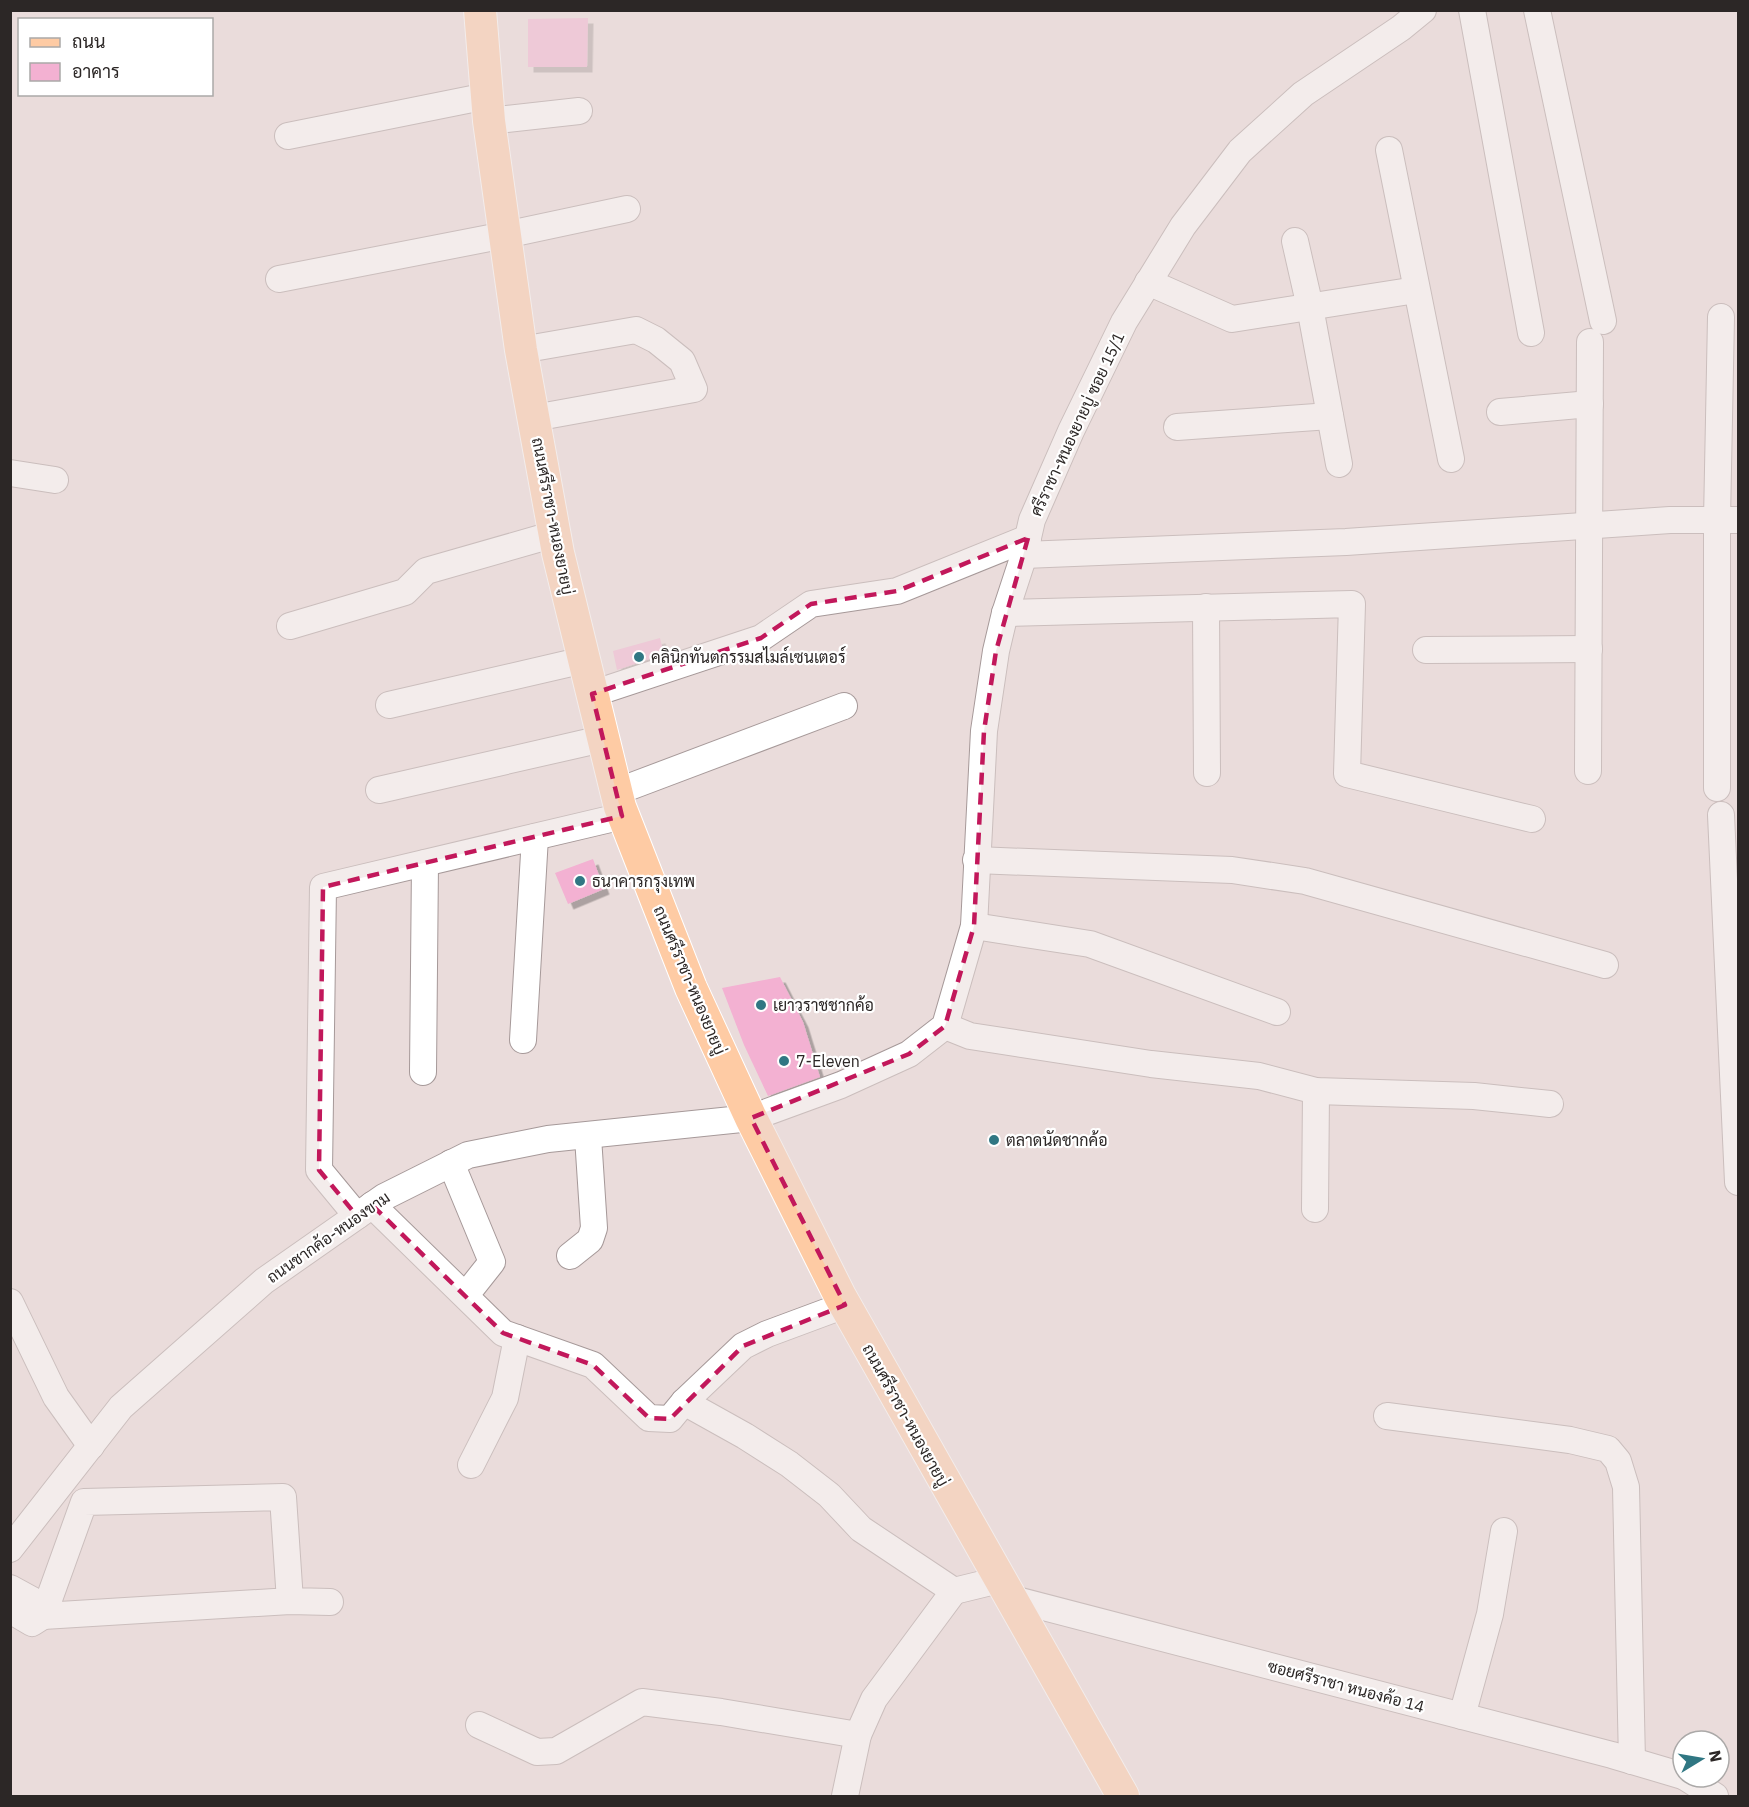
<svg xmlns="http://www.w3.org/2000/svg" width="1749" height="1807" font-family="'IBM Plex Sans',Sarabun,sans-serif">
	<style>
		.building { fill: #f3b1d2; filter: url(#shadow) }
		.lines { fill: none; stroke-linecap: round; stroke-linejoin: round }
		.minor-casing { stroke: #a69999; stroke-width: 28 }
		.major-casing { stroke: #fff; stroke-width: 34 }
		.minor { stroke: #fff; stroke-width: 26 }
		.major { stroke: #fecba4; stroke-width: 32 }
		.marked { fill: none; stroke: #c2185b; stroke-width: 4.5; stroke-dasharray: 12 8; stroke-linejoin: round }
		.poi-dot { fill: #307783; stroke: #fff; stroke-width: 2 }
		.labels { text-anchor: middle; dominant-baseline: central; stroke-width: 4.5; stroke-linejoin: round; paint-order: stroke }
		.street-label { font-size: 16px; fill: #2c2726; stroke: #fff }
		.poi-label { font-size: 16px; fill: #2c2726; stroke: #fff; text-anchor: start }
	</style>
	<defs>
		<filter id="shadow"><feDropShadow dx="5.5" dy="5.5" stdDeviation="0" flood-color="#0004"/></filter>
	</defs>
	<rect width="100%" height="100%" fill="#eadcdb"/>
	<g class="building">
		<path d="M588 18 587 67H528V19Z"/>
		<path d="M660 638 664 654 617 670 613 651Z"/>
		<path d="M593 859 604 889 568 904 555 873Z"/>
		<path d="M780 977 803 1022 820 1077 768 1096 744 1045 722 988Z"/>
	</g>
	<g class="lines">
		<g class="minor-casing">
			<g id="minor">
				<path d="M1472 10 1531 333"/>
				<path d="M1537 10 1603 321"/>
				<path d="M489 121 579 111"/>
				<path d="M288 136 487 96"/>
				<path d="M1389 150 1451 459"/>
				<path d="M1295 241 1310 307 1339 464"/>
				<path d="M279 279 505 235 627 209"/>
				<path d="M1148 282 1232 319 1416 290"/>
				<path d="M521 350 636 330 656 340 682 361 694 389 534 418"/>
				<path d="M1500 412 1590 404"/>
				<path d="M1177 427 1330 416"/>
				<path d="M10 473 55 480"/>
				<path d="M1024 555 1346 542 1670 520H1738"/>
				<path d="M1206 607 1207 773"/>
				<path d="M1005 613 1352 604 1347 774 1532 819"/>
				<path d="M290 626 405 592 426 571 555 534"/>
				<path d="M1426 650 1589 649"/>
				<path d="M592 694 761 638 811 604 897 591 1028 538"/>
				<path d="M389 705 584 660"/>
				<path d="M1588 771 1590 342"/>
				<path d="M1717 788V520L1721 317"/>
				<path d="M379 790 602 739"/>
				<path d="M616 792 844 706"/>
				<path d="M1721 815 1738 1182"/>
				<path d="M976 860 1232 870 1305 881 1605 965"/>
				<path d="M974 926 1090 944 1277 1012"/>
				<path d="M945 1026 970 1036 1151 1064 1259 1076 1316 1091 1474 1096 1550 1104"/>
				<path d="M523 1040 535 837"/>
				<path d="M423 1072 425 863"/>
				<path d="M451 1163 492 1262 473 1286"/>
				<path d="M372 1205 503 1333 593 1365 649 1418 670 1419 684 1402 743 1346 767 1334 845 1305"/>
				<path d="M1315 1209 1316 1091"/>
				<path d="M357 1216 319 1170 323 887 623 816"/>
				<path d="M570 1256 590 1240 594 1228 588 1137"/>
				<path d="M10 1302 56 1397 91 1446"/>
				<path d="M684 1402 745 1436 789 1464 829 1495 861 1529 954 1591 999 1580"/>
				<path d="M1387 1416 1570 1440 1608 1449 1618 1461 1626 1487 1632 1761"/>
				<path d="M471 1465 505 1398 517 1338"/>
				<path d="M10 1549 121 1407 264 1281 384 1197 468 1155 548 1139 751 1118 841 1085 909 1054 945 1026 974 926 984 731 996 651 1005 613 1024 555 1032 520 1071 431 1124 322 1183 226 1240 151 1303 94 1401 28 1423 10"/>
				<path d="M10 1588 32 1600 43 1616 32 1623 10 1610"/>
				<path d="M1009 1598 1612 1755 1683 1776"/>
				<path d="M290 1601 283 1497 84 1502 43 1616 290 1601 330 1602"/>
				<path d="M1462 1716 1490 1614 1504 1531"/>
				<path d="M479 1725 537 1752 556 1751 642 1702 721 1712 858 1735"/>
				<path d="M1685 1777 1715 1796"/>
				<path d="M845 1796 858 1735 874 1699 954 1591"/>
			</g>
		</g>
		<g class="major-casing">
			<path id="major" d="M480 10 489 121 521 350 558 553 620 807 691 988 751 1118 840 1296 1123 1796"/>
		</g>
		<use href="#minor" class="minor"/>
		<use href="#major" class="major"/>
	</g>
	<path d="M0 0H1749V1807H0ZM1028 538 996 651 984 731 974 926 945 1026 909 1054 751 1118 845 1305 743 1346 670 1419 649 1418 593 1365 503 1333 372 1205 357 1216 319 1170 323 887 622 816 592 694 761 638 811 604 897 591Z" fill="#eadcdb" fill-opacity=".55" fill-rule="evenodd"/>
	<path class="marked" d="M1028 538 996 651 984 731 974 926 945 1026 909 1054 751 1118 845 1305 743 1346 670 1419 649 1418 593 1365 503 1333 372 1205 357 1216 319 1170 323 887 622 816 592 694 761 638 811 604 897 591Z"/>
	<g class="poi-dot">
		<circle cx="639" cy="657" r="6"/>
		<circle cx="580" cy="881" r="6"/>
		<circle cx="761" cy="1005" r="6"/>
		<circle cx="784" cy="1061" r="6"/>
		<circle cx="994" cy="1140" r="6"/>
	</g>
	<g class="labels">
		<g class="street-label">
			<text transform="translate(1077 424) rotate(-65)">ศรีราชา-หนองยายบู่ ซอย 15/1</text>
			<text transform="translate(553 516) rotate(79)">ถนนศรีราชา-หนองยายบู่</text>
			<text transform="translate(690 980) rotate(67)">ถนนศรีราชา-หนองยายบู่</text>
			<text transform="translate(328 1237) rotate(-35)">ถนนชากค้อ-หนองขาม</text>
			<text transform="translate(906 1415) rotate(61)">ถนนศรีราชา-หนองยายบู่</text>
			<text transform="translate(1346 1686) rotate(15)">ซอยศรีราชา หนองค้อ 14</text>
		</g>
		<g class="poi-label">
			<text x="651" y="657">คลินิกทันตกรรมสไมล์เซนเตอร์</text>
			<text x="592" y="881">ธนาคารกรุงเทพ</text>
			<text x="773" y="1005">เยาวราชชากค้อ</text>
			<text x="796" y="1061">7-Eleven</text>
			<text x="1006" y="1140">ตลาดนัดชากค้อ</text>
		</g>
	</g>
	<rect width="1749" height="1807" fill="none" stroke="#2c2726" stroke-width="24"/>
	<rect x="18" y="18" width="195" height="78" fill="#ffffff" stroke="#aba9a8" stroke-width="1.5"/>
	<rect x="30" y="38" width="30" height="9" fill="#fecba4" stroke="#aba9a8" stroke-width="1.5"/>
	<text x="72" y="48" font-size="18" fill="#2c2726">ถนน</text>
	<rect x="30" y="63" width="30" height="18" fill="#f3b1d2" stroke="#aba9a8" stroke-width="1.5"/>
	<text x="72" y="78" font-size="18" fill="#2c2726">อาคาร</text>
	<g transform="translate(1701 1759) rotate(79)"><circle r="28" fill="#ffffff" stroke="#aba9a8" stroke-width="1.5"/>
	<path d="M0-4.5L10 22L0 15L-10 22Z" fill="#307783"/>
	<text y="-9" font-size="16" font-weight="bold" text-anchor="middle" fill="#2c2726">N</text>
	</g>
</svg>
